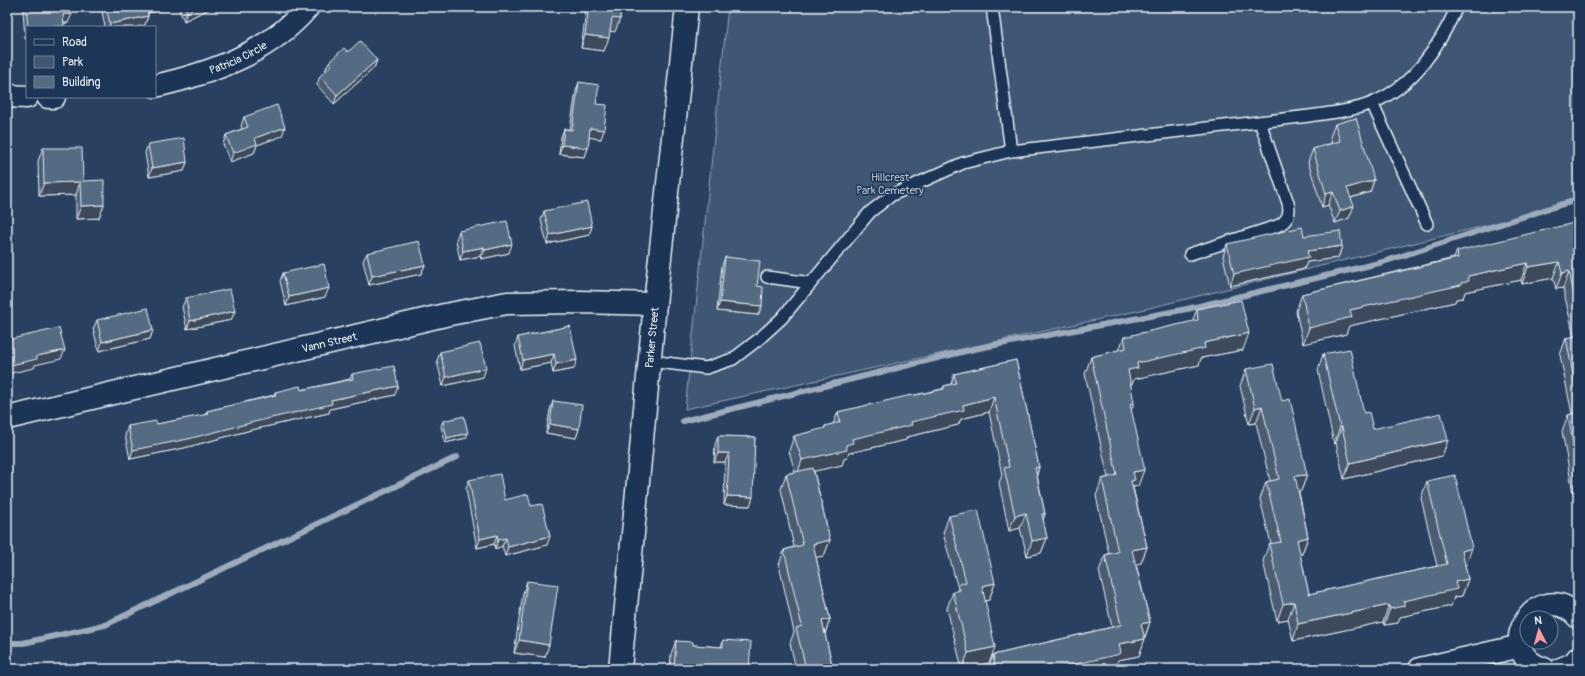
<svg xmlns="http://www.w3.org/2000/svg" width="1585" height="676" font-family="Pangolin,sans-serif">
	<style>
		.green { fill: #415774; stroke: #94a4b6 }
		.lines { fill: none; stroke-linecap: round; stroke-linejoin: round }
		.stream { stroke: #9dabbd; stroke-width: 6 }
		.service-casing { stroke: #e8f1f8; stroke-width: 14 }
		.minor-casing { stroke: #e8f1f8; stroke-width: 25 }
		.primary-casing { stroke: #e8f1f8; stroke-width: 25 }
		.service { stroke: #1d3557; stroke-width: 11 }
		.minor { stroke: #1d3557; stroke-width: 22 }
		.primary { stroke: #1d3557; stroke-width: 22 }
		.wall { fill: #495b71; stroke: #e8f1f8 }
		.shaded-wall { fill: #3c4a5c; stroke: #e8f1f8 }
		.building { fill: #556a83; stroke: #e8f1f8 }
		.labels { text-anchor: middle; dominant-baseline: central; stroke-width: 3; stroke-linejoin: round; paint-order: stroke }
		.street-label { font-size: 11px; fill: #e8f1f8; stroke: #1d3557 }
		.park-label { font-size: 11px; fill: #b6c3d0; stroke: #1d3557 }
	</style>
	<rect width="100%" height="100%" fill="#294061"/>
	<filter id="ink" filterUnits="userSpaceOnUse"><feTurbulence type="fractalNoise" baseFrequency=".025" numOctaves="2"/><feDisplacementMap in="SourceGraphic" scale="8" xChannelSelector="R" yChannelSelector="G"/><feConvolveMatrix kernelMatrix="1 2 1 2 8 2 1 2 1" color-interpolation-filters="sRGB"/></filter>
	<g filter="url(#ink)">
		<path class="green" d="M728 7H1578V203L1137 311 685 409Z"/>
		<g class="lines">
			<g class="stream">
				<path d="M683 421 974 349 1187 309 1383 262 1578 199"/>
				<path d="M7 643H23L105 625 457 457"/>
			</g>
			<g class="service-casing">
				<g id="service">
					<path d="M992 7 1011 151"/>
					<path d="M1372 103 1427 224"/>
					<path d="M1190 254 1277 226C1287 222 1291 214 1288 203L1260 122"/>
					<path d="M767 277 811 283"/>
					<path d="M650 361 706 368 733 359 759 339 782 318 870 212 892 195 963 163 1011 151 1309 116C1330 113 1352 111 1372 103 1414 86 1439 46 1457 7"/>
				</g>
			</g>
			<g class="minor-casing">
				<g id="minor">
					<path id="s1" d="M155 86C212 73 269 53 308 7"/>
					<path d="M7 96 27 97"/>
					<path d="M48 97H54"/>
					<path id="s2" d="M7 418 445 315 507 303 580 302 655 304"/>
					<path d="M1420 669 1521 646"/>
					<path d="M1544 669C1489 652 1540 574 1578 617"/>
					<path d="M1561 669 1573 664 1578 658"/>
				</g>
			</g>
			<g class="primary-casing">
				<g id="primary">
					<path id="s3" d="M620 669 655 304 687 7"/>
				</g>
			</g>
			<use href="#service" class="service"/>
			<use href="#minor" class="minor"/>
			<use href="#primary" class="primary"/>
		</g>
		<g class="wall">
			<path d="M24 7H71L68 23H63L64 27H27V39H25L23 10Z"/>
			<path d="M101 7H213L184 21 178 7 148 13V16L145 25 136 27H105Z"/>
			<path d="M580 7H623L622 10H621L620 19 615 32 610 31 604 51 581 48 586 12 579 11Z"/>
			<path d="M377 60 374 68 334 104 317 85 320 76 326 71 325 70 329 62Z"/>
			<path d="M579 82 596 104 601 139 589 137 588 148 585 157 559 154 561 137 564 129H570L576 91Z"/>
			<path d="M244 117 282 136 257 145 254 153 230 162 223 144 226 135 242 129 241 126Z"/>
			<path d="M1335 124 1374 180 1370 192 1351 198 1349 218 1335 223 1328 205 1322 207 1308 162 1313 149 1332 143 1330 137Z"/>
			<path d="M148 144 187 162 184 171 149 177 145 153Z"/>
			<path d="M43 148 83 181 99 218 76 219V195L39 196 38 161Z"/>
			<path d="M544 211 592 226 589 235 547 244 541 220Z"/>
			<path d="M459 231 509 253 481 259 480 256 460 260 456 240Z"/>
			<path d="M1304 236 1342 246 1338 258 1307 262 1304 269 1230 286 1223 256 1227 244Z"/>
			<path d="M1578 241V492L1573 493 1562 431 1568 415 1572 414 1560 355 1566 338 1574 337 1563 288 1556 289 1553 278 1522 284 1521 280 1465 292 1463 298 1456 299 1455 302 1349 326 1346 334 1303 344 1296 311 1302 294 1454 258 1457 251Z"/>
			<path d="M367 253 425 265 421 274 369 285 363 261Z"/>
			<path d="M725 257 757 286 762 306 758 315 717 311 722 266Z"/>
			<path d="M283 273 325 297 286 306 280 281Z"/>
			<path d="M186 298 235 311 231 320 187 329 182 307Z"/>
			<path d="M1197 309 1243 350 1201 358 1199 365 1134 379 1132 384H1130L1131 410 1138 486 1133 487 1147 547 1141 563 1136 564 1150 622 1139 656 1118 660 1115 669H988L993 655 1112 627 1099 571 1105 555 1109 554 1096 496 1102 479 1108 477 1085 374 1091 357 1119 350 1124 337 1192 322Z"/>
			<path d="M97 320 153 330 150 339 99 351 93 329Z"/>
			<path d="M570 326 574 369 553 373 551 363 520 369 515 346 518 337Z"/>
			<path d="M440 352 483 377 443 386 437 361Z"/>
			<path d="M1323 354 1364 413 1373 429 1448 440 1442 456 1344 479 1336 443 1334 444 1318 370Z"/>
			<path d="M1016 360 1039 467 1037 475 1045 514 1043 520 1047 538 1041 553 1027 556 1020 528 1009 531 999 483 1002 475 989 412 961 419 958 425 907 437 906 440 849 453 847 458 844 459 842 465 814 471 830 540 824 556 816 557 830 619 825 634 833 669H796L790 643 794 632 779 565 784 550 794 547 781 489 786 474 795 472 789 451 794 436 824 429 825 426 833 424 838 412 942 389 944 386 951 384 954 374Z"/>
			<path d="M1246 369 1282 401 1307 475 1301 491 1299 492 1308 537 1302 554H1300L1309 594 1437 566 1421 498 1427 481 1466 565H1465L1468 579 1462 596 1454 597 1451 606 1400 617 1398 623 1384 625 1383 622 1293 641 1288 619 1277 621 1263 561 1269 544H1271L1260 499 1266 482 1270 481 1256 423 1249 424 1240 386Z"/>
			<path d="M352 374 395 395 330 409 329 413 251 430 184 448 130 459 125 435 128 426 157 424 205 415 207 411 274 395 275 392 301 390 350 379Z"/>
			<path d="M553 401 579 429 576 438 546 433 550 410Z"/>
			<path d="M443 421 468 433 466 438 445 443 441 426Z"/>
			<path d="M718 436 755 437 750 506 724 505 725 462H714L715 445Z"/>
			<path d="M469 480 505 500 531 506 547 545 505 556 502 546 495 549 494 544 477 548 466 489Z"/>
			<path d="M949 516 995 583 989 600 985 601 989 663 964 669H962L947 608 953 592 957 591 958 589 943 533Z"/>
			<path d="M527 581 545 657 514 653 523 593Z"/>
			<path d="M723 640 749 669H670L671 654 676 641 693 645 721 647Z"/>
		</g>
		<g class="shaded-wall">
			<path d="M146 7H178L143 14Z"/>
			<path d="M198 7H213L184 21 187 12Z"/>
			<path d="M581 7H588L586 12 579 11Z"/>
			<path d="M63 14H72L68 23H59Z"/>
			<path d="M148 16 145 25 136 27H109L110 24Z"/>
			<path d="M585 35 609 38 604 51 581 48Z"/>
			<path d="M377 60 374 68 334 104 337 95Z"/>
			<path d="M285 127 282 136 257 145 254 153 230 162 233 153 255 138Z"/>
			<path d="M590 128 604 130 601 139 587 137Z"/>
			<path d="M562 145 588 148 585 157 559 154Z"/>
			<path d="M187 162 184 171 149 177 152 168Z"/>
			<path d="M1374 180 1370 192 1343 200 1347 188Z"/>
			<path d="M80 182 76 195 39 196 44 183Z"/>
			<path d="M1333 192 1328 205 1322 207 1326 194Z"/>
			<path d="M104 205 99 218 76 219 81 206Z"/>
			<path d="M1354 206 1349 218 1335 223 1340 211Z"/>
			<path d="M592 226 589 235 547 244 550 235Z"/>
			<path d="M512 244 509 253 481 259 485 250Z"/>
			<path d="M1342 246 1338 258 1307 262 1304 269 1230 286 1234 274 1307 251Z"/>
			<path d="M484 247 480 256 460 260 463 251Z"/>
			<path d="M1559 262 1553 278 1522 284 1528 267Z"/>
			<path d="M1527 263 1521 280 1465 292 1463 298 1456 299 1455 302 1349 326 1346 334 1303 344 1309 328 1350 310 1461 283 1468 276Z"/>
			<path d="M425 265 421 274 369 285 372 276Z"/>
			<path d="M1569 271 1563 288 1556 289 1562 273Z"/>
			<path d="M329 288 325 297 286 306 289 297Z"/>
			<path d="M720 302 762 306 758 315 717 311Z"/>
			<path d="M235 311 231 320 187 329 190 321Z"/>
			<path d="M153 330 150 339 99 351 102 342Z"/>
			<path d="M1249 333 1243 350 1201 358 1199 365 1134 379 1132 384 1122 386 1128 370 1137 363 1204 343Z"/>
			<path d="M65 350 61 359 35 365 34 368 7 374V366L37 356Z"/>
			<path d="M554 354 551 363 520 369 523 360Z"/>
			<path d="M577 360 574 369 553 373 556 364Z"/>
			<path d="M486 368 483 377 443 386 446 377Z"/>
			<path d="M398 386 395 395 330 409 329 413 251 430 184 448 130 459 133 450 331 400Z"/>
			<path d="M994 397 989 412 961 419 958 425 907 437 906 440 849 453 847 458 844 459 842 465 797 475 802 460 846 445 852 439 911 422 963 405Z"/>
			<path d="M1134 403 1128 419 1130 404Z"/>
			<path d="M1262 406 1256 423 1249 424 1255 408Z"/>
			<path d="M550 424 579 429 576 438 546 433Z"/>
			<path d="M1340 427H1342L1336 443 1334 444Z"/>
			<path d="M468 433 466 438 445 443 447 438Z"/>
			<path d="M1448 440 1442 456 1344 479 1350 463Z"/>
			<path d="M718 453H729L725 462H714Z"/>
			<path d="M1039 467 1034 482 1035 468Z"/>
			<path d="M1144 470 1138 486 1132 487 1129 496 1133 472Z"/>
			<path d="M1307 475 1301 491 1289 493 1295 476Z"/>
			<path d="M1578 479V492L1573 493Z"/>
			<path d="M727 496 753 497 750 506 724 505Z"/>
			<path d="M1026 513 1020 528 1009 531 1015 516Z"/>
			<path d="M1042 514H1045L1040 529Z"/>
			<path d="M497 535 494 544 477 548 480 539Z"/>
			<path d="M550 536 547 545 505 556 508 547Z"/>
			<path d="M1308 537 1302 554 1291 556 1297 540Z"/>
			<path d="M506 538 502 546 495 549 498 540Z"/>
			<path d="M1047 538 1041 553 1027 556 1032 541Z"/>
			<path d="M830 540 824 556 807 559 813 544Z"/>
			<path d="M1147 547 1141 563 1126 567 1132 550Z"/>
			<path d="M1472 548 1466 565 1456 567 1462 551Z"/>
			<path d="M1468 579 1462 596 1454 597 1451 606 1400 617 1398 623 1384 625 1390 609 1404 601 1455 582Z"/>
			<path d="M995 583 989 600 976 603 982 586Z"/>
			<path d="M1294 602 1288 619 1277 621 1283 604Z"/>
			<path d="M1389 605 1383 622 1293 641 1298 624Z"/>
			<path d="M830 619 825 634 822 621Z"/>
			<path d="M1150 622 1144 639 1141 624Z"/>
			<path d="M1145 639 1139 656 1118 660 1115 669H1054L1119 644Z"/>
			<path d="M519 640 549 645 545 657 514 653Z"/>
			<path d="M995 647 989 663 962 669 968 653Z"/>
		</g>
		<g class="building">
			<path d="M26 7H71L72 14H63L64 26 28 27Z"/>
			<path d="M106 7H147L148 16 110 24Z"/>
			<path d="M185 7H198L187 12Z"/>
			<path d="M589 7H621L620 19 612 18 609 38 585 35Z"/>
			<path d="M360 41 377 60 337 95 320 76 332 65 329 62 344 48 348 52Z"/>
			<path d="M579 82 599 85 596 104 607 105 604 130 590 128 588 148 562 145 564 129 572 130Z"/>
			<path d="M277 105 285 127 255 138 257 144 233 153 226 135 248 127 244 117Z"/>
			<path d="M1356 118 1374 180 1347 188 1354 206 1340 211 1333 192 1326 194 1313 149 1340 141 1335 124Z"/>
			<path d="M184 138 187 162 152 168 148 144Z"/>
			<path d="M43 148H82L83 181 104 180V205L81 206 80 182 44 183Z"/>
			<path d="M587 202 592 226 550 235 544 211Z"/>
			<path d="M507 221 512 244 485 250 484 247 463 251 459 231Z"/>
			<path d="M1574 223 1578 241V313L1569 271 1562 273 1559 262 1528 267 1527 263 1468 276 1469 281 1461 283V285L1350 310 1352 317 1309 328 1302 294 1458 258 1457 251Z"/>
			<path d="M1302 227 1304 236 1340 231 1342 246 1307 251 1309 257 1234 274 1227 244Z"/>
			<path d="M419 241 425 265 372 276 367 253Z"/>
			<path d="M725 257 760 261 757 286 763 287 762 306 720 302Z"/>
			<path d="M324 264 329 288 289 297 283 273Z"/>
			<path d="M230 289 235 311 190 321 186 298Z"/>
			<path d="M1241 300 1249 333 1204 343 1205 348 1137 363 1138 368 1128 370 1134 403 1130 404 1144 466V470L1133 472 1135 480 1131 481 1147 547 1132 550 1150 622 1141 624 1145 639 1119 644 1121 653 1116 655 1054 669H995L993 655 1121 625 1105 555 1118 552 1102 479 1117 475 1091 357 1126 348 1124 337 1198 320 1197 309Z"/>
			<path d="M148 308 153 330 102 342 97 320Z"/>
			<path d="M570 326 577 360 556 364 554 354 523 360 518 337Z"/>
			<path d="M59 328 65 350 37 356V359L7 366V340Z"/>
			<path d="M1576 330H1578V400L1566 338 1577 336Z"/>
			<path d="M480 343 486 368 446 377 440 352Z"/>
			<path d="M1350 349 1364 413 1369 412 1373 429 1441 413 1448 440 1350 463 1342 427H1340L1323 354Z"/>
			<path d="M1016 360 1039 467 1035 468 1045 514H1042L1047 538 1032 541 1026 513 1015 516 1004 468 1009 467 994 397 963 405 964 410 911 422 912 425 852 439 853 443 846 445 847 450 802 460 794 436 825 428V426L840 422 838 412 911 395V396L944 389V386L956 383 954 374Z"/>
			<path d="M1273 364 1282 401 1290 399 1307 475 1295 476 1308 537 1297 540 1309 594 1447 564 1427 481 1455 475 1472 548 1462 551 1468 579 1455 582 1457 589 1404 601V606L1390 609 1389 605 1298 624 1294 602 1283 604 1269 544 1281 542 1266 482 1279 479 1262 406 1255 408 1246 369Z"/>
			<path d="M394 366 398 386 331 400 332 404 254 422 188 439 133 450 128 426 156 421 157 424 208 414 207 411 276 395 275 392 300 386 301 390 353 379 352 374Z"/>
			<path d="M553 401 582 405 579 429 550 424Z"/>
			<path d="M1578 407V471L1568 415 1576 413 1575 408Z"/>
			<path d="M464 416 468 433 447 438 443 421Z"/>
			<path d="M718 436 755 437 753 497 727 496 729 453H718Z"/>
			<path d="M813 468 830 540 813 544 830 619 822 621 833 669H806L796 628 802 626 784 550 803 545 786 474Z"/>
			<path d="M500 474 505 500 528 494 531 506 542 504 550 536 508 547 506 538 498 540 497 535 480 539 469 480Z"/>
			<path d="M978 510 995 583 982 586 995 647 968 653 953 592 960 590 959 584 966 582 949 516Z"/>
			<path d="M527 581 558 585 549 645 519 640Z"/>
			<path d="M723 640 751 642 749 669H674L676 641 693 642V645L723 647Z"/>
		</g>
	</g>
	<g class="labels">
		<g class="street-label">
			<text stroke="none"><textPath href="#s1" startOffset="88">Patricia Circle</textPath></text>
			<text stroke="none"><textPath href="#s3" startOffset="333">Parker Street</textPath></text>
			<text stroke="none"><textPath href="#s2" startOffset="331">Vann Street</textPath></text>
		</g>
		<g class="park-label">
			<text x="890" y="177">Hillcrest<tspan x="890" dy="13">Park Cemetery</tspan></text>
		</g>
	</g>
	<rect width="1585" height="676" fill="none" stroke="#1d3557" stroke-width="24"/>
	<rect x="12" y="12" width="1561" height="652" fill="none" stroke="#e8f1f8" stroke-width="1.5" filter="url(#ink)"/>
	<rect x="26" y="26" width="130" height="72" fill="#1d3557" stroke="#6e8097"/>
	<rect x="34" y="39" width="20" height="6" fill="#1d3557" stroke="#6e8097"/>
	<text x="62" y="46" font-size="12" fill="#e8f1f8">Road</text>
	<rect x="34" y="56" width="20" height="12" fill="#415774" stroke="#6e8097"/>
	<text x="62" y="66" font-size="12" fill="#e8f1f8">Park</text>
	<rect x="34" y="76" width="20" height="12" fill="#556a83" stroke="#6e8097"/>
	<text x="62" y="86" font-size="12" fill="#e8f1f8">Building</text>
	<g transform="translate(1539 630) rotate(354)"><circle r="19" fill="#1d3557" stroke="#6e8097"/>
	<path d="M0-3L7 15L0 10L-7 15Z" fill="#ff9aa2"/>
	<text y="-6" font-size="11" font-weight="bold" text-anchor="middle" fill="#e8f1f8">N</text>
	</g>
</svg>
